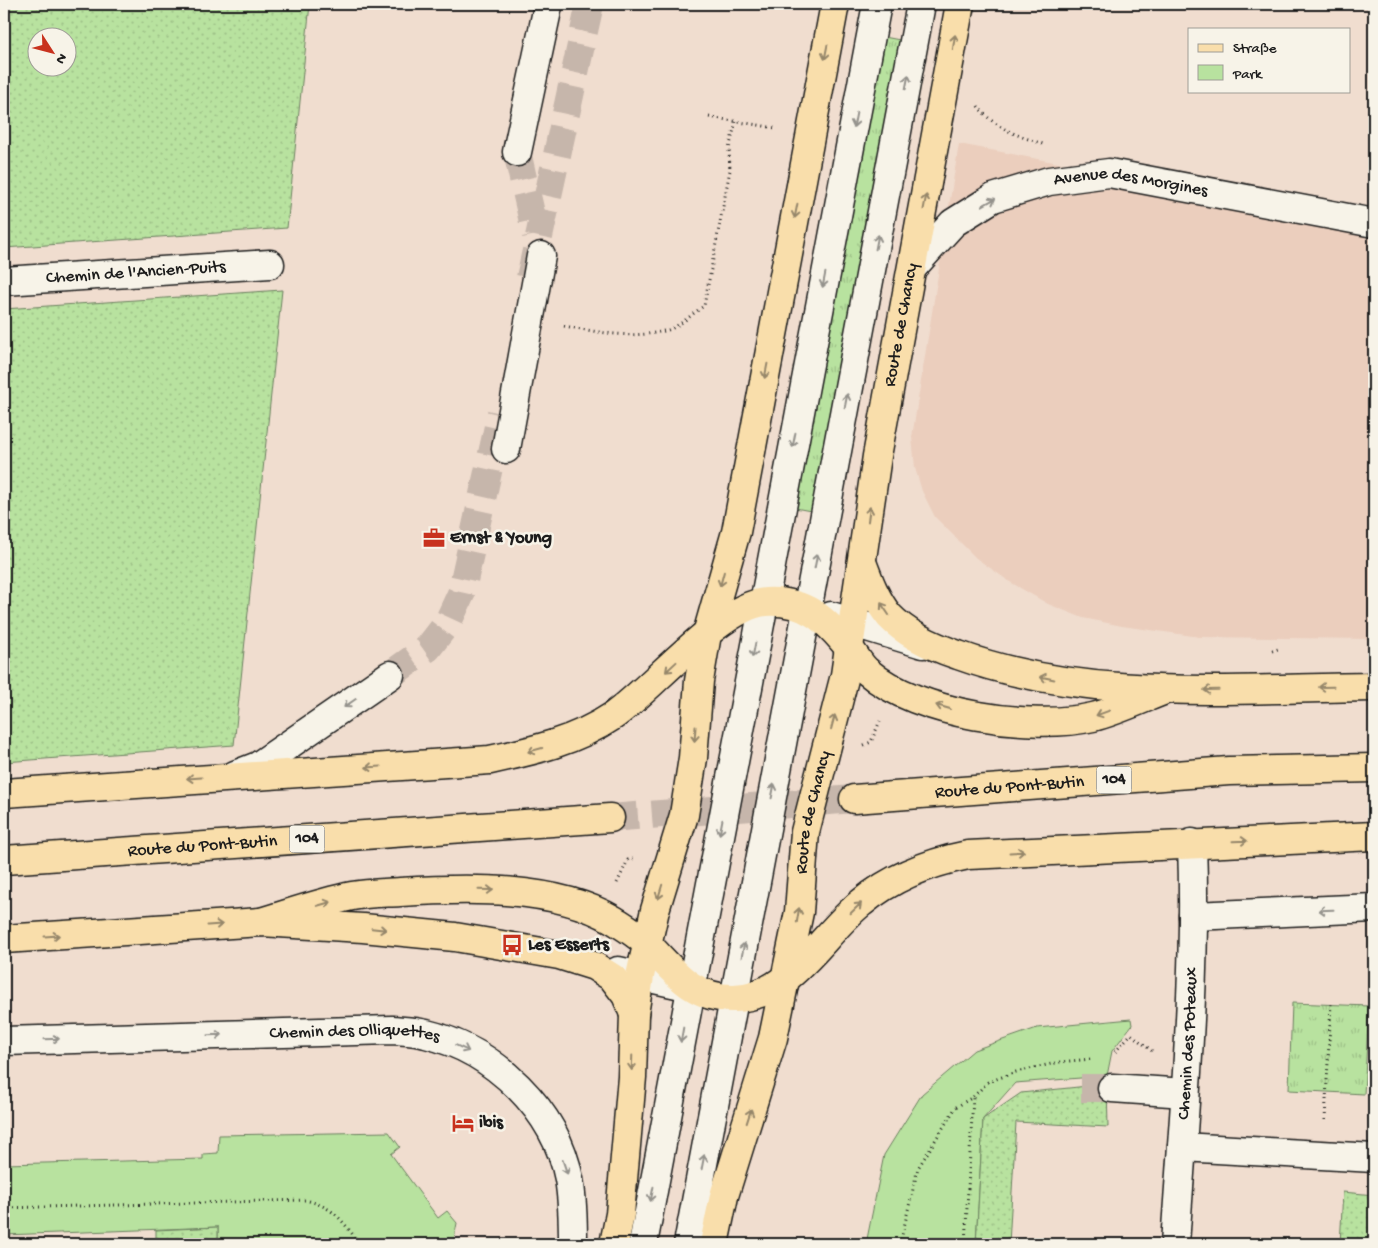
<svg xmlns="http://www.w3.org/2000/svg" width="1378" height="1248" font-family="'Gochi Hand',sans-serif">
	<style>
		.built { fill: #ebcebd }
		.grass { fill: url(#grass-tufts); stroke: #6a7f5e }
		.park { fill: #b8e29f; stroke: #6a7f5e }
		.garden { fill: url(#garden-dots); stroke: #6a7f5e; fill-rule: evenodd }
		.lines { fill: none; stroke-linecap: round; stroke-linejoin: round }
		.minor-tunnel { stroke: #c6b6ab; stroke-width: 28; stroke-dasharray: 28 14; stroke-linecap: butt }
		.major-tunnel { stroke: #c6b6ab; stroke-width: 28; stroke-dasharray: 28 14; stroke-linecap: butt }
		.minor-casing { stroke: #1c1c1c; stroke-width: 31 }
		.major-casing { stroke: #1c1c1c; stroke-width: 31 }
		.path { stroke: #1c1c1c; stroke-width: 3; stroke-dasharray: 1 4; stroke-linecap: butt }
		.minor { stroke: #f7f3e8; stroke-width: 28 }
		.major { stroke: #f9deab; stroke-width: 28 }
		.oneway { stroke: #96876b }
		.oneway2 { stroke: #94928c }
		.labels { text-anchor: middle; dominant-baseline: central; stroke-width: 5; stroke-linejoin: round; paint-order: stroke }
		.shield { fill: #f7f3e8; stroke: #5e5c59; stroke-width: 1 }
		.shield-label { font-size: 16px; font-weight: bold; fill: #1c1c1c }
		.street-label { font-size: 18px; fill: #1c1c1c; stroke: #f7f3e8 }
		.poi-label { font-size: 18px; font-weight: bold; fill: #1c1c1c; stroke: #f7f3e8; text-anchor: start }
	</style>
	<defs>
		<pattern id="grass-tufts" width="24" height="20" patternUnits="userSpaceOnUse" patternTransform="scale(1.25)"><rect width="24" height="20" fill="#b8e29f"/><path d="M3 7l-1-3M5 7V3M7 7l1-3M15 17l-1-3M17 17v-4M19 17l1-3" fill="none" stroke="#9ec188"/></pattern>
		<pattern id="garden-dots" width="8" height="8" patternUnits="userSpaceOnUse" patternTransform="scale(1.25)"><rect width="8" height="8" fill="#b8e29f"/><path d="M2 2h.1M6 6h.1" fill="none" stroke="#9ec188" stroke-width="1.8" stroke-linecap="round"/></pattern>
	</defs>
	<rect width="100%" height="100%" fill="#f0ddcf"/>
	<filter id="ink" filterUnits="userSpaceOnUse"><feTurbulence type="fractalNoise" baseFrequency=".02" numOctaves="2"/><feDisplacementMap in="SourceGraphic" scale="10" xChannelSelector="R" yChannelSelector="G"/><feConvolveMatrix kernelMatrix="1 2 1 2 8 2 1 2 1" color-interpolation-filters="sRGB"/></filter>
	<g filter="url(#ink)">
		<path class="built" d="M959 144 1374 223V639L1200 637 1122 626 1083 618 1048 604 1010 582 976 558 935 517 922 491 915 468 912 437Z"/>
		<g class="grass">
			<path d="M879 36 905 41 816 512 790 507Z"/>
			<path d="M1292 1003 1369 1006 1364 1094 1289 1090Z"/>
		</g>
		<g class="park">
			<path d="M1131 1019 1132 1025 1112 1051 1107 1076 1015 1083 983 1119 976 1244H866L884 1155 922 1094 974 1050 1037 1028Z"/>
			<path d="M389 1132 400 1147 391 1154 438 1218 447 1211 457 1223 453 1244H218V1227L4 1235V1164L203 1159V1154L218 1153 219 1135Z"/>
		</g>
		<g class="garden">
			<path d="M4 4H310L287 228 4 248ZM38 38H68V68H38Z"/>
			<path d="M282 290 234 745 4 762V309Z"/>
			<path d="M1107 1084 1108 1127 1016 1122 1009 1244H976L983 1119 1021 1093Z"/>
			<path d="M1343 1192 1374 1195V1244H1340Z"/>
			<path d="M218 1227V1244H156V1230Z"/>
		</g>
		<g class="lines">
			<g class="minor-tunnel">
				<path d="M517 152 536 235"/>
				<path d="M530 278 590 4"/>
				<path d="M390 675 428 648 448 622 461 594 501 413"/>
				<path d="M1081 1088H1112"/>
			</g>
			<path class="major-tunnel" d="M610 818 854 799"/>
			<g class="minor-casing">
				<g id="minor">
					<path d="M517 152 548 6"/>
					<path id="s1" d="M913 267 953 223 993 198 1049 181 1109 173 1374 223"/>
					<path id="s2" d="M4 281 270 264"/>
					<path d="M506 449 541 256"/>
					<path d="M831 616 923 644"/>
					<path d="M235 775 258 766 390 675"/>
					<path d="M1193 916 1374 908"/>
					<path d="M618 971 691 987"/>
					<path id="s3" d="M4 1041 392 1030C403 1031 415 1031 426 1034 494 1050 556 1110 569 1179 573 1201 573 1223 573 1244"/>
					<path d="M1112 1088 1185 1093"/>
					<path d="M1182 1147 1374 1158"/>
					<path d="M643 1244 877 4"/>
					<path d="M688 1244 921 4"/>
					<path id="s4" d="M1175 1244C1184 1111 1197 976 1192 843"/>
				</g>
			</g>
			<g class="major-casing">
				<g id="major">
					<path d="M862 562C869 581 876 600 889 616 907 635 934 647 958 655 1090 703 1236 688 1374 687"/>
					<path d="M4 793 490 760C532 751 576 741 613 716 652 689 721 605 766 602 805 600 826 619 849 648 855 655 860 666 868 672 916 714 1032 731 1093 717 1117 711 1142 699 1165 690"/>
					<path id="s5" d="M854 799 1229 771 1374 768"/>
					<path id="s6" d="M4 860 610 818"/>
					<path d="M261 922C291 913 322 902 352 896 368 893 384 893 400 892 466 888 555 885 614 920 625 927 637 934 646 943 673 969 691 999 734 998 791 997 821 935 861 903 892 877 928 863 968 855L1374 836"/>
					<path d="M4 939 261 922 363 928 455 937 559 955 594 966 613 978 626 995 634 1014"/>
					<path d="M614 1244 620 1214 632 1077 634 1014 640 976 655 910 684 815 693 758 699 681 707 634 736 532 835 4"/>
					<path id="s7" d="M714 1244 724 1196 773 1038 799 912 805 832 845 675 877 456 960 4"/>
				</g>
			</g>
			<g class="path">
				<path d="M978 106C993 128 1019 136 1043 144"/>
				<path d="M709 117 776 128"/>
				<path d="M564 326C599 332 632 340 668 330 680 326 693 313 704 306L730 170 729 149 736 121"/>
				<path d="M1272 651 1281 648"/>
				<path d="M864 745 871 742 880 721"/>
				<path d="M617 883 628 860 633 859"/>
				<path d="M1115 1052 1131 1034 1152 1051"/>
				<path d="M1325 1120 1331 1004"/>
				<path d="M4 1208 305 1200C335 1207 342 1221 360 1244"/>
				<path d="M900 1244 918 1168 956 1107 973 1097 988 1082 1016 1072 1060 1062 1091 1059"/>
				<path d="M965 1244 973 1098"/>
			</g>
			<use href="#minor" class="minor"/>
			<use href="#major" class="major"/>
		</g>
		<defs><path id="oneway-shaft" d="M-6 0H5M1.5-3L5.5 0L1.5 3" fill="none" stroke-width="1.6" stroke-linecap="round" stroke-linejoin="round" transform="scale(1.25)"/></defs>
		<g class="oneway">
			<use href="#oneway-shaft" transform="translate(954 42) rotate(-81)"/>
			<use href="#oneway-shaft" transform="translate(826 52) rotate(101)"/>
			<use href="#oneway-shaft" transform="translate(925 202) rotate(-79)"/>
			<use href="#oneway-shaft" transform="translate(796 211) rotate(101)"/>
			<use href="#oneway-shaft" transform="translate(766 371) rotate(101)"/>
			<use href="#oneway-shaft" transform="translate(869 514) rotate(-82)"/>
			<use href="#oneway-shaft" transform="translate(722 579) rotate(105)"/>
			<use href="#oneway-shaft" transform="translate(885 609) rotate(-124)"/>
			<use href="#oneway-shaft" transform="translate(671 667) rotate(137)"/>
			<use href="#oneway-shaft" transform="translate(1047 678) rotate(-169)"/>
			<use href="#oneway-shaft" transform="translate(1326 687) rotate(179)"/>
			<use href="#oneway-shaft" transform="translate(1211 690) rotate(179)"/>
			<use href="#oneway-shaft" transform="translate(943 707) rotate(-164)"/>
			<use href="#oneway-shaft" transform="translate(1103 713) rotate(160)"/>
			<use href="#oneway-shaft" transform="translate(833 722) rotate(-75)"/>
			<use href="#oneway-shaft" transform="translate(695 734) rotate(94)"/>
			<use href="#oneway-shaft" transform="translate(535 750) rotate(165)"/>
			<use href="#oneway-shaft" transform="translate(373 767) rotate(176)"/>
			<use href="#oneway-shaft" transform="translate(194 778) rotate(176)"/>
			<use href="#oneway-shaft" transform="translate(1240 841) rotate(-2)"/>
			<use href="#oneway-shaft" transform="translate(1017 852) rotate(-3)"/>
			<use href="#oneway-shaft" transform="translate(486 890) rotate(1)"/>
			<use href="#oneway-shaft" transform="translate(660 892) rotate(107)"/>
			<use href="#oneway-shaft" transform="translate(324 904) rotate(-16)"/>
			<use href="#oneway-shaft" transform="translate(856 908) rotate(-44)"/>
			<use href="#oneway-shaft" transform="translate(798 915) rotate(-81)"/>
			<use href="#oneway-shaft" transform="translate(215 925) rotate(-4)"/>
			<use href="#oneway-shaft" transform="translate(379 929) rotate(6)"/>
			<use href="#oneway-shaft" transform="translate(52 936) rotate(-4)"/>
			<use href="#oneway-shaft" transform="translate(632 1063) rotate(92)"/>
			<use href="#oneway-shaft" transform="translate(749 1116) rotate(-72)"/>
		</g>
		<g class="oneway2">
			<use href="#oneway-shaft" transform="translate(907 82) rotate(-79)"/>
			<use href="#oneway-shaft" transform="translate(855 120) rotate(101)"/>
			<use href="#oneway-shaft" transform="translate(989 202) rotate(-29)"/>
			<use href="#oneway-shaft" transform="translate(877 242) rotate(-79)"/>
			<use href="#oneway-shaft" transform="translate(824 280) rotate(101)"/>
			<use href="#oneway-shaft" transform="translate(846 401) rotate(-79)"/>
			<use href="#oneway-shaft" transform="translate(794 440) rotate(101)"/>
			<use href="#oneway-shaft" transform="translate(816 561) rotate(-79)"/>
			<use href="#oneway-shaft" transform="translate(754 650) rotate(101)"/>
			<use href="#oneway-shaft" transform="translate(350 703) rotate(145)"/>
			<use href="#oneway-shaft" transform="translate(773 791) rotate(-79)"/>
			<use href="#oneway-shaft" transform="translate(721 827) rotate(101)"/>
			<use href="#oneway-shaft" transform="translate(1326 910) rotate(178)"/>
			<use href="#oneway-shaft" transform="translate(743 950) rotate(-79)"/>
			<use href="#oneway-shaft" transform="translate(215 1035) rotate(-2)"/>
			<use href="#oneway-shaft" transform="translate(682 1035) rotate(100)"/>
			<use href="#oneway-shaft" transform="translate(52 1039) rotate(-2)"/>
			<use href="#oneway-shaft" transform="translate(462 1048) rotate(25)"/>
			<use href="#oneway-shaft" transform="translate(703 1162) rotate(-79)"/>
			<use href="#oneway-shaft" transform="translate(565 1167) rotate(71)"/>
			<use href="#oneway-shaft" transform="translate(652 1194) rotate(101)"/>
		</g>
	</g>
	<defs>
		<g id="office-bare" transform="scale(1.725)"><path d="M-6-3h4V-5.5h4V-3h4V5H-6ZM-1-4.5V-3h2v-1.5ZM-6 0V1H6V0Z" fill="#c8321e" stroke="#f7f3e8" stroke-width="2.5" paint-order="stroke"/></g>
		<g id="bus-bare" transform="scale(1.725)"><path d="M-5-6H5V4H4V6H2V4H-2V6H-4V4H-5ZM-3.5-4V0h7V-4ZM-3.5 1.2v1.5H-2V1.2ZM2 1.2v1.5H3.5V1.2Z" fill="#c8321e" stroke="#f7f3e8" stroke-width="2.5" paint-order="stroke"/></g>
		<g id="hotel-bare" transform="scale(1.725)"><path d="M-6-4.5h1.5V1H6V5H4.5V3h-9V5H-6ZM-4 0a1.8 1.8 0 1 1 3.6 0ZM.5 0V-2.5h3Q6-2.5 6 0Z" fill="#c8321e" stroke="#f7f3e8" stroke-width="2.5" paint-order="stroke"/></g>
	</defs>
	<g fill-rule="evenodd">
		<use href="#office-bare" x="434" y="538"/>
		<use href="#bus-bare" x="512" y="945"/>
		<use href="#hotel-bare" x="463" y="1123"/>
	</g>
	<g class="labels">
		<g class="shield">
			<rect x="1096.5" y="766.5" width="35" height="27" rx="4"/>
			<rect x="289.5" y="825.5" width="35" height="27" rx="4"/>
		</g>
		<g class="shield-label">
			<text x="1114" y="780">104</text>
			<text x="307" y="839">104</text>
		</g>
		<g class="street-label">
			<text stroke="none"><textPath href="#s1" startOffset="248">Avenue des Morgines</textPath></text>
			<text stroke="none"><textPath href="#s2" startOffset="132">Chemin de l'Ancien-Puits</textPath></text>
			<text stroke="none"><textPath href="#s7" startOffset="940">Route de Chancy</textPath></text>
			<text stroke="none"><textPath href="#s5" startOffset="156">Route du Pont-Butin</textPath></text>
			<text stroke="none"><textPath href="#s7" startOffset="444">Route de Chancy</textPath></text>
			<text stroke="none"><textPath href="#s6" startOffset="199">Route du Pont-Butin</textPath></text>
			<text stroke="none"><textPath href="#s3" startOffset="351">Chemin des Olliquettes</textPath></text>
			<text stroke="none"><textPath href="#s4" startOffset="201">Chemin des Poteaux</textPath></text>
		</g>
		<g class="poi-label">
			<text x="450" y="538">Ernst &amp; Young</text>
			<text x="528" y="945">Les Esserts</text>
			<text x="479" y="1123">ibis</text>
		</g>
	</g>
	<rect width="1378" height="1248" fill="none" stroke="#f7f3e8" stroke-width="20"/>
	<rect x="10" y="10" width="1358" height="1228" fill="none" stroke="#1c1c1c" stroke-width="2" filter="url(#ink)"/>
	<rect x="1188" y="28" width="162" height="65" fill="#f7f3e8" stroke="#9f9d96"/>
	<rect x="1198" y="44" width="25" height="8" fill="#f9deab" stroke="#9f9d96"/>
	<text x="1233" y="52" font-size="15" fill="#1c1c1c">Straße</text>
	<rect x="1198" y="65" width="25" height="15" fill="#b8e29f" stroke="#9f9d96"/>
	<text x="1233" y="78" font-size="15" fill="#1c1c1c">Park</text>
	<g transform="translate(52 52) rotate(126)"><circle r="24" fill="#f7f3e8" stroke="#9f9d96"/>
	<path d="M0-4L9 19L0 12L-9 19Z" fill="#c8321e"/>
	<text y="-8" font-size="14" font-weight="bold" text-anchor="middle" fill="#1c1c1c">N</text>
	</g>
</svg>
